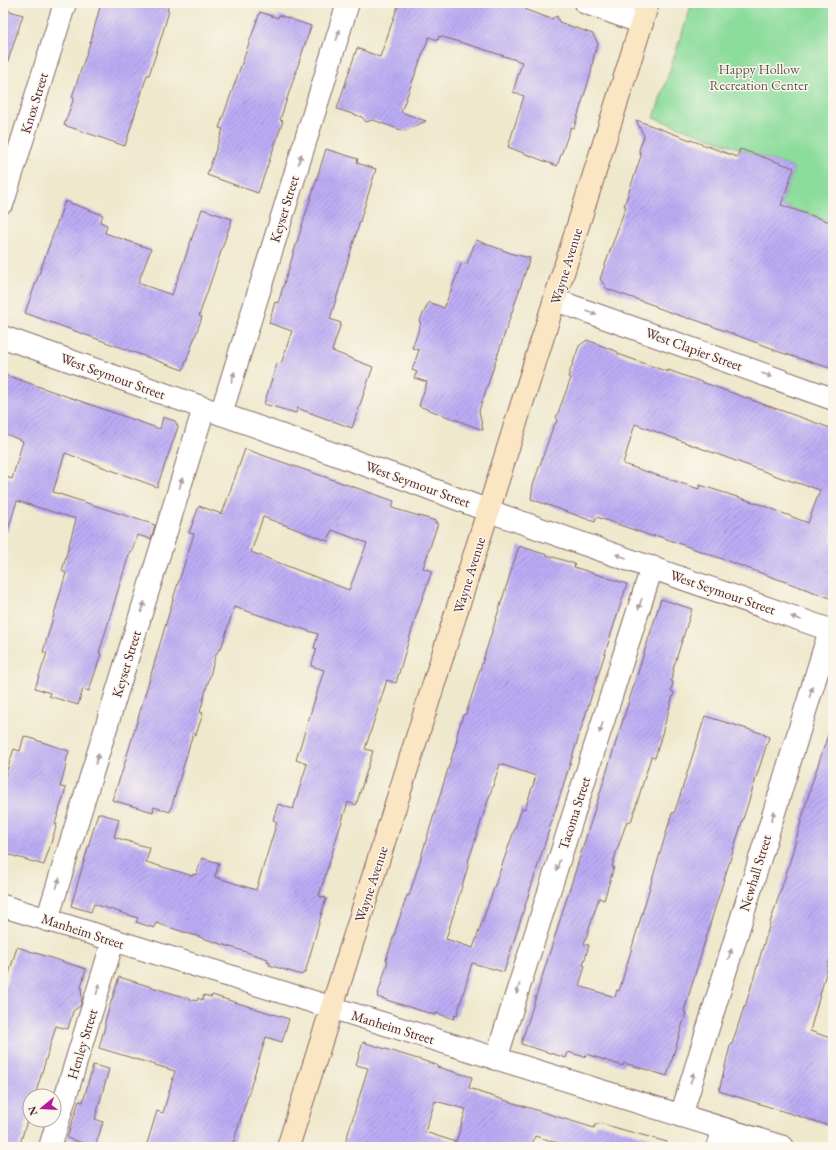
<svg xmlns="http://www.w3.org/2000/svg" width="836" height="1150" font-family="'EB Garamond',serif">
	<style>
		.park { fill: #8cdc9c; stroke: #6b7e64 }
		.building { fill: url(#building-hatch); fill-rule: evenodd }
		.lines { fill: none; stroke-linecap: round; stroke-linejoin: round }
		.street-casing { stroke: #836563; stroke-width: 24 }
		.secondary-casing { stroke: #836563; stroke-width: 24 }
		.street { stroke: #fff; stroke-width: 22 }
		.secondary { stroke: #fbe6c4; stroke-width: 22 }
		.oneway { fill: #ae9aa0 }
		.labels { text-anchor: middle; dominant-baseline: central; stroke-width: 3; stroke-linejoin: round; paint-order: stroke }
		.park-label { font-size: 14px; fill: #5e584d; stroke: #fbf7ec }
		.street-label { font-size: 14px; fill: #4a1f2b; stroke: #fbf7ec }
	</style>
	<defs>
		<pattern id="building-hatch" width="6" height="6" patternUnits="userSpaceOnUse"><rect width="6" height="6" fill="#bbacf5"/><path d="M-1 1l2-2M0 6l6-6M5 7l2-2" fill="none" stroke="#9a8bc7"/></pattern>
	</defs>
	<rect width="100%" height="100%" fill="#fbf7ec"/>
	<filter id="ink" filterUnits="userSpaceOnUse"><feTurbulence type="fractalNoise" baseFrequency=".025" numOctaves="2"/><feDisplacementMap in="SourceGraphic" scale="8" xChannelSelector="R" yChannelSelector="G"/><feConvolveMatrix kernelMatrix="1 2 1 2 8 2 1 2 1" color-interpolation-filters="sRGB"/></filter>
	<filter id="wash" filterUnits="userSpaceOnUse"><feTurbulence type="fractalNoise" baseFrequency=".012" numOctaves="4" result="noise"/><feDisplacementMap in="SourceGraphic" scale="16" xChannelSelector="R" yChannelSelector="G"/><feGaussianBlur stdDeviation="0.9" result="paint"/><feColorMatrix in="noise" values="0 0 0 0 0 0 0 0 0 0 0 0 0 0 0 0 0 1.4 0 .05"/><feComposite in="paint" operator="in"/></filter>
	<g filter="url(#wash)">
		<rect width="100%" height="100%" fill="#eee8cc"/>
		<path class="park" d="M692 3H833V223L781 205 794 168 654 118Z"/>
		<g id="blocks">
			<g class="building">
				<path d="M101 3H169L167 10 169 11 162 35 149 75H147L125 146 64 125 74 98 72 97 91 40Z"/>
				<path d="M399 3H529L526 10 551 19 557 16 559 22 593 34 598 44 594 55 591 73 574 128 571 127 557 166 508 147 524 96 513 92 522 62 486 50 439 36 438 40 429 37 401 112 426 121 404 131 373 120 366 122 362 117 337 109 357 48 380 57Z"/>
				<path d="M3 9 23 15 7 64H3Z"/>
				<path d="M260 12 278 18 279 15 311 26 280 120 283 121 258 193 207 175 223 129 219 128Z"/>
				<path d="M636 120 737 157 740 149 794 168 781 205 833 223V369L773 350 774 349 690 318V319L669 312 656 307V306L607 289 600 279 626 206H624L641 156 639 150 644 136Z"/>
				<path d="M326 149 358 159 357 163 376 169 330 319 341 323 332 351 373 367 352 428 297 408 296 413 264 404 277 363 281 364 292 331 269 323 275 302 278 303Z"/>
				<path d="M65 201 103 215 100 222 107 225 105 233 151 249 138 283 172 295 202 209 232 219 199 316 202 317 183 370 25 313Z"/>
				<path d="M476 240 513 254 530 258 479 411 483 430 419 406 427 382 414 378 417 372 412 370 419 350 412 348 421 323 419 322 429 302 444 308 462 262 467 264Z"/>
				<path d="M587 340 618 352V354L668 372V370L833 429V533L830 540 833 541V599L664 538 654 535V537L597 517 595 522 531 499 533 485 553 427 557 421 556 418 571 378 568 377 579 346ZM635 424 782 478 820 490 808 523 762 505 700 485 699 489 623 464Z"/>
				<path d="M3 374 160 429 163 417 175 421 178 427 157 487 65 453 53 492 155 525 151 539 137 535 132 551H130L99 653 101 654 89 691 83 689 78 705 49 696 50 693 35 688 47 653 43 652 66 573 62 571 76 519 17 501 7 533 3 532V476L12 479 23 441 3 433Z"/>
				<path d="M245 449 394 501 392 508 436 521 435 523H438L423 568 432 571 416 616 396 683 387 680 365 749 373 751 356 805 348 802 336 840 319 896 326 898 305 973H303L302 975 269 965 270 963 267 962 268 959 156 923 154 928 136 922 138 918 94 904 91 912 71 906 98 813 119 819 114 837 150 848 146 862 193 876V874L196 875 202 858 219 863 215 877 256 890 277 822 273 820 278 804 293 809 307 764 296 760 324 670 311 666 317 649 314 648 318 634 234 607 221 649H219L215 657 200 712 203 713 196 735 193 733 170 812 154 807 153 812 112 800 123 769 175 593 194 534 189 533 199 506 222 514ZM263 517 328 541 332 530 367 543 349 590 251 552Z"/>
				<path d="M519 546 575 564 574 567 627 584 504 972 472 963 457 1015 455 1014 454 1019 436 1013 435 1015 377 997 388 961 386 960 407 895 409 896 457 740V734L463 715 466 714ZM500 764 536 776 525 809 522 808 473 948 446 939 469 863 468 862Z"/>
				<path d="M661 599 692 609 673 669 674 670 671 681 673 682 671 691 674 692 655 758 651 757 631 822 627 821 616 853 612 867H614L604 900 599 898 584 944 589 945 583 965 585 966 579 986 615 997 617 990 619 991 672 813H674L677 805 705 716 764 734V735L769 737 714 911 685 1008 684 1012 686 1013 667 1076 624 1063 623 1066 586 1054 585 1057 568 1052 566 1058 521 1044Z"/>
				<path d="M830 729 833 730V948L810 1031 833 1039V1127L719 1091 730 1046 732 1044 744 1007H745L771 920 788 868 812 783Z"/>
				<path d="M24 736 69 751 65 765 66 766 60 787 66 788 55 824H57L44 865 3 853V782L14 749 20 751Z"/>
				<path d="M17 947 86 969 81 987 82 1000 80 1006 73 1011 68 1029 56 1026 36 1092 35 1096H30V1111L19 1147H3V994Z"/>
				<path d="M119 977 197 1001 198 998 202 1000 204 995 211 997 212 995 289 1019 282 1042 266 1037 232 1147H146L157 1111 163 1113 175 1071 99 1048 105 1026V1021Z"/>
				<path d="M363 1042 437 1065V1067L472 1077 469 1088 478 1091V1092L594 1128 596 1124H599V1123L667 1142 666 1147H572L535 1136 531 1147H344L368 1068 356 1065ZM435 1101 466 1109 456 1142 425 1132Z"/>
				<path d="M93 1065 109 1069 95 1119 103 1122 95 1147 67 1138 79 1101 83 1102Z"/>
			</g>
		</g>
	</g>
	<g filter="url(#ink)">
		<use href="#blocks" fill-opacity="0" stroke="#836563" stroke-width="1"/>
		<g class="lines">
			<g class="street-casing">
				<g id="street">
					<path d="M586 3 642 23"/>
					<path d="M3 202 65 3"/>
					<path d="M555 300 833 399"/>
					<path d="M3 337 405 479 489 511 833 631"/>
					<path d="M221 414 348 3"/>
					<path d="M3 906 783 1147"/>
					<path d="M47 920 204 408"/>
					<path d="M496 1059 652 567"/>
					<path d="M681 1116 830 630"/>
					<path d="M50 1147 113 941"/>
					<path d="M718 1147 724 1129"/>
				</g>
			</g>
			<g class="secondary-casing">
				<path id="secondary" d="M288 1147 648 3"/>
			</g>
			<use href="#street" class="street"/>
			<use href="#secondary" class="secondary"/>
		</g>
		<defs><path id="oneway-solid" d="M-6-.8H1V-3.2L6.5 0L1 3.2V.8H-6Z"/></defs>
		<g class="oneway">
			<use href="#oneway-solid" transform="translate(338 35) rotate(-73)"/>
			<use href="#oneway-solid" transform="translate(300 159) rotate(-73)"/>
			<use href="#oneway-solid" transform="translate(592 313) rotate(20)"/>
			<use href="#oneway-solid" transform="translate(767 375) rotate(20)"/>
			<use href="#oneway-solid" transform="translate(233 377) rotate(-73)"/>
			<use href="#oneway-solid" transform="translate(181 483) rotate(-73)"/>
			<use href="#oneway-solid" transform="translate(621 556) rotate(-161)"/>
			<use href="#oneway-solid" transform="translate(640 604) rotate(108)"/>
			<use href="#oneway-solid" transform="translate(143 607) rotate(-73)"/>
			<use href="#oneway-solid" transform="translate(796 618) rotate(-161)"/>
			<use href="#oneway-solid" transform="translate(811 692) rotate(-73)"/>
			<use href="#oneway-solid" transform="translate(601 728) rotate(108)"/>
			<use href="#oneway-solid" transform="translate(97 759) rotate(-73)"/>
			<use href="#oneway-solid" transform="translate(773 816) rotate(-73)"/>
			<use href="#oneway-solid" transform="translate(558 865) rotate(108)"/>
			<use href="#oneway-solid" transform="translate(58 883) rotate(-73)"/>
			<use href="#oneway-solid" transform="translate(730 954) rotate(-73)"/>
			<use href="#oneway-solid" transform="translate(98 989) rotate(-73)"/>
			<use href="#oneway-solid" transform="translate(518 989) rotate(108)"/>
			<use href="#oneway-solid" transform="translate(692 1078) rotate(-73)"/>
		</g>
	</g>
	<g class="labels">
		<g class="park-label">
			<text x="759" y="69">Happy Hollow<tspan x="759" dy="16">Recreation Center</tspan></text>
		</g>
		<g class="street-label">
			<text transform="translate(34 103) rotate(-73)">Knox Street</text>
			<text transform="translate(284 209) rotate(-73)">Keyser Street</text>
			<text transform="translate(566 266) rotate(-73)">Wayne Avenue</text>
			<text transform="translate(694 349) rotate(20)">West Clapier Street</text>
			<text transform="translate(113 376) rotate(20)">West Seymour Street</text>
			<text transform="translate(418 484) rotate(20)">West Seymour Street</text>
			<text transform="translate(469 575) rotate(-73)">Wayne Avenue</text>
			<text transform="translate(723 592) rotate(19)">West Seymour Street</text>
			<text transform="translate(126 664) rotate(-73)">Keyser Street</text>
			<text transform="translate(574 813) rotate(-72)">Tacoma Street</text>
			<text transform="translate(755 873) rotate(-73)">Newhall Street</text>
			<text transform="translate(371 884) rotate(-72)">Wayne Avenue</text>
			<text transform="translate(83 931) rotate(18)">Manheim Street</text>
			<text transform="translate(393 1027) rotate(17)">Manheim Street</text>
			<text transform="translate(82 1044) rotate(-73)">Henley Street</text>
		</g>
	</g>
	<rect width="836" height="1150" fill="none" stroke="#fbf7ec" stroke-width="16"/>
	<g transform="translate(42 1108) rotate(252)"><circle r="19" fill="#fbf7ec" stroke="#b4a19f"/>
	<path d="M0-3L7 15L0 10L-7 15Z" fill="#b5179e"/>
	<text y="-6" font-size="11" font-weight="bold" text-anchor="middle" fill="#4a1f2b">N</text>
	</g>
</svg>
